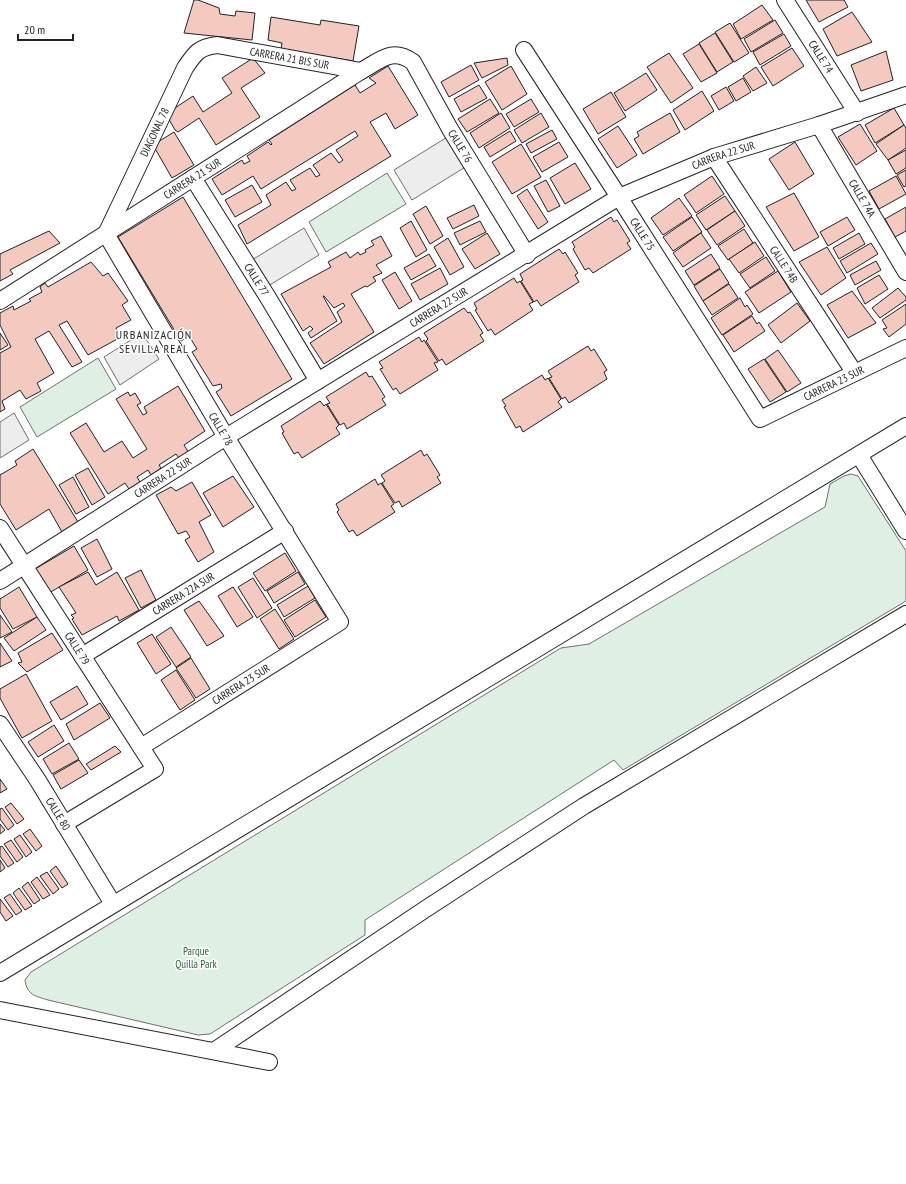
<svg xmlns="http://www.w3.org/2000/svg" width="906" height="1184" font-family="'PT Sans Narrow',sans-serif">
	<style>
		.green { fill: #e0efe3; stroke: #6f6f6f }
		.parking { fill: #ededed; stroke: #6f6f6f }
		.building { fill: #f3c9c0; stroke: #222 }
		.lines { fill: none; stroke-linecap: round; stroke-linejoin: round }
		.minor-casing { stroke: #222; stroke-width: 18 }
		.minor { stroke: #fff; stroke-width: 16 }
		.labels { text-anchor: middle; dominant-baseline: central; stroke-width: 3; stroke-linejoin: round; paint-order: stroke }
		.street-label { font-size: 11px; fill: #222; stroke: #fff }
		.park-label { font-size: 11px; fill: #2f5e38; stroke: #fff }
		.neighbourhood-label { font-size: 12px; letter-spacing: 1px; fill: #222; stroke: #fff }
	</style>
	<rect width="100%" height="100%" fill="#fff"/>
	<g class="green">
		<path d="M387 173 406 204 326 252 309 222Z"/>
		<path d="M98 358 116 389 37 437 20 407Z"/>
		<path d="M851 474 858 476 906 551V601L623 770 614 760 365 920V935L210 1034 198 1035 48 1000C35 996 27 995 25 980L31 972 561 648 589 644 825 507 830 484 844 476Z"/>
	</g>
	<g class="parking">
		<path d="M449 136 467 166 412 200 394 170Z"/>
		<path d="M304 228 319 255 268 286 252 260Z"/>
		<path d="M142 333 159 359 120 385 104 357Z"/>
		<path d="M14 413 29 440 0 458V422Z"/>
	</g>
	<g class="building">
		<path d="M194 0H198L219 8 220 14 235 16 236 11 255 13 252 40 184 33Z"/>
		<path d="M806 0H844L848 7 819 22Z"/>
		<path d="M762 5 773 20 741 39 733 24Z"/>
		<path d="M852 12 872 42 837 56 823 29Z"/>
		<path d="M271 17 320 25 321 20 359 26 353 61 281 49 282 43 268 40Z"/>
		<path d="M775 20 783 33 751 52 744 39Z"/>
		<path d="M730 23 749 53 734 62 715 32Z"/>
		<path d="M715 33 733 62 717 72 699 43Z"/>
		<path d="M784 34 791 46 760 65 753 52Z"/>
		<path d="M699 44 717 73 701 82 683 54Z"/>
		<path d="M792 48 804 66 773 86 761 67Z"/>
		<path d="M886 51 893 80 861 91 851 65Z"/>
		<path d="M669 53 693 88 671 103 647 67Z"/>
		<path d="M253 58 265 73 241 88 260 117 216 145 199 118 178 132 175 130 166 114 193 96 203 112 232 93 222 78Z"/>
		<path d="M507 58 508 65 482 78 474 63Z"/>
		<path d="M471 65 479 80 449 97 441 82Z"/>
		<path d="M388 66 418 115 395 129 386 113 370 122 391 156 247 244 238 225 271 205 266 195 286 182 292 191 296 189 290 180 310 168 316 177 320 175 313 165 331 153 339 163 343 160 336 150 358 136 355 131 261 189 253 176 222 195 212 179 242 160 244 164 250 161 247 156 268 142 271 145 272 144 269 140 355 85 360 93 376 83 369 78Z"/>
		<path d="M511 66 527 94 502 110 485 82Z"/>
		<path d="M756 67 767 83 753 91 743 76Z"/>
		<path d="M646 73 657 90 625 111 614 93Z"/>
		<path d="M743 78 751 92 736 101 728 87Z"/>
		<path d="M479 85 487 98 461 112 454 99Z"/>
		<path d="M726 87 734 101 719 110 711 96Z"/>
		<path d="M702 91 714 111 685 130 673 110Z"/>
		<path d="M611 92 626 117 598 134 583 109Z"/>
		<path d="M490 99 499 113 467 132 458 119Z"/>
		<path d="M531 99 539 112 514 127 506 114Z"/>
		<path d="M894 108 904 125 875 143 865 125Z"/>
		<path d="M501 113 510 128 479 148 470 133Z"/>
		<path d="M541 113 549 127 522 143 514 130Z"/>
		<path d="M670 113 680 132 643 154 634 139 639 136 637 132Z"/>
		<path d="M860 124 877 151 856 165 838 137Z"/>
		<path d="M904 125 906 128V148L888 160 876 144Z"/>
		<path d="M618 126 637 155 617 168 598 139Z"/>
		<path d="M552 130 557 139 531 153 526 144Z"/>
		<path d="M510 131 516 141 490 157 484 147Z"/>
		<path d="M174 132 194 165 172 178 153 145Z"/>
		<path d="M559 142 568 157 542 172 533 157Z"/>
		<path d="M795 142 814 174 789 190 769 159Z"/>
		<path d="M521 144 541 177 512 194 492 162Z"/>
		<path d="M906 150V168L896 174 888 160Z"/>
		<path d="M575 163 591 189 565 204 550 178Z"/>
		<path d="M906 170V186L904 187 897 175Z"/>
		<path d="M712 176 724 194 696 213 684 195Z"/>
		<path d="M896 176 906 194 879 209 869 191Z"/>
		<path d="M546 180 560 206 548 212 534 186Z"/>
		<path d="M252 185 262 202 235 217 225 200Z"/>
		<path d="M527 189 548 222 538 229 517 196Z"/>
		<path d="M794 193 819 237 794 251 766 207Z"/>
		<path d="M725 196 735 211 706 230 696 215Z"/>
		<path d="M183 197 292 379 231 416 216 392 222 388 221 384 213 386 192 352 197 349 189 336 181 341 118 237Z"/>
		<path d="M679 198 692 216 663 235 651 218Z"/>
		<path d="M474 205 479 216 453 229 447 218Z"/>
		<path d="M426 206 443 236 430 244 413 214Z"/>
		<path d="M906 207V231L895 237 885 219Z"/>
		<path d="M735 211 745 226 717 245 707 230Z"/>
		<path d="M611 217 614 222 617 220 630 241 627 243 631 249 593 273 589 268 585 270 573 249 575 247 572 242Z"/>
		<path d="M692 217 702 232 673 251 663 237Z"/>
		<path d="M847 217 855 230 828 246 820 232Z"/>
		<path d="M411 221 427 250 416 257 400 228Z"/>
		<path d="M480 221 486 232 460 245 454 233Z"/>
		<path d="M744 229 753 243 728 260 718 246Z"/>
		<path d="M49 231 60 243 10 270 13 274 0 281V254Z"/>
		<path d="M487 233 500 254 475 269 462 249Z"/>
		<path d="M701 233 711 248 683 267 673 253Z"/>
		<path d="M859 233 865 244 839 259 833 248Z"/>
		<path d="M381 236 392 256 376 265 382 273 373 277 376 281 367 287 365 286 351 294 374 332 324 364 310 343 342 322 337 312 345 306 343 303 334 308 324 296H323L337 321 311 338 308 333 313 329 310 326 303 331 281 294 331 267 328 262 346 252 350 258 358 252 360 255 366 252 365 250 374 245 371 241Z"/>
		<path d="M448 238 464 267 450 275 434 247Z"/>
		<path d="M755 242 764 256 739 273 729 259Z"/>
		<path d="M871 243 878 254 847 273 840 261Z"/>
		<path d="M827 247 846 278 821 295 799 262Z"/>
		<path d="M559 249 563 254 565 252 578 273 575 275 579 282 541 306 537 300 534 302 521 281 523 280 520 274Z"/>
		<path d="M429 254 436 266 411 280 404 268Z"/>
		<path d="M711 254 720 268 694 285 685 271Z"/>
		<path d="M766 257 775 271 750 288 740 274Z"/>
		<path d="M876 261 881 270 855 285 850 275Z"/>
		<path d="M91 262 103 276 108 273 128 301 122 305 131 320 116 328 121 337 88 355 67 321 59 325 82 362 72 367 49 331 35 339 54 373 37 383 41 391 26 399 20 390 2 401 5 409 0 412V353L11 347 0 325V313L13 306 14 310 31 301 29 299 42 292 40 287 45 283 48 287Z"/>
		<path d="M440 268 448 284 420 300 411 284Z"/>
		<path d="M720 269 729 283 703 301 694 286Z"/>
		<path d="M778 271 791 292 759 313 745 292Z"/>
		<path d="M395 272 412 301 399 309 382 280Z"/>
		<path d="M879 275 888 289 865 304 857 288Z"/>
		<path d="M514 278 517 283 520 281 533 302 529 304 533 310 495 335 491 329 488 331 475 310 477 309 474 303Z"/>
		<path d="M729 284 738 298 712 315 703 301Z"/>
		<path d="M898 288 906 297V300L880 318 872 308Z"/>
		<path d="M852 291 876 323 848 338 827 305Z"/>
		<path d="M740 298 745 307 747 305 753 314 722 335 711 318Z"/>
		<path d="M797 303 810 321 781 343 768 325Z"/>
		<path d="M906 304V324L889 337 883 329 887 328 882 320Z"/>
		<path d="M464 308 468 313 470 312 483 333 480 335 484 341 446 365 442 359 439 361 426 341 428 339 424 333Z"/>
		<path d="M752 316 757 324 759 322 765 331 734 352 723 335Z"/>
		<path d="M0 333 8 345 0 350Z"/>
		<path d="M419 337 422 342 424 340 438 362 434 363 438 370 400 394 396 388 393 390 380 369 383 368 379 362Z"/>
		<path d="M588 346 591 351 594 349 607 370 604 372 607 379 569 403 565 397 562 399 549 378 552 377 548 371Z"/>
		<path d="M778 350 801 383 787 392 765 359Z"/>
		<path d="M764 359 786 392 770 402 748 369Z"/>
		<path d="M366 372 369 377 372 376 385 397 382 399 386 405 347 429 344 423 340 425 327 404 330 403 326 397Z"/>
		<path d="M542 375 545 380 548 378 561 399 558 402 562 407 523 432 520 426 516 428 504 407 506 406 502 400Z"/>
		<path d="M178 386 205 431 184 445 189 453 179 458 176 454 159 465 161 468 151 475 148 470 137 477 140 482 129 489 125 483 108 494 70 433 86 423 104 452 122 441 133 458 147 449 116 399 128 392 130 396 135 393 141 403 137 405 143 415 147 413 144 407Z"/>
		<path d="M320 401 324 406 326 404 339 425 336 428 340 434 302 458 298 452 294 454 282 433 284 432 281 426Z"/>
		<path d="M33 449 78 522 62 532 49 509 16 530 0 504V475L17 465 15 461Z"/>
		<path d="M421 450 424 456 427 454 440 475 437 477 441 483 402 507 399 501 395 503 382 483 385 481 381 475Z"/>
		<path d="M88 468 105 497 92 505 75 475Z"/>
		<path d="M233 476 254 507 223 527 203 493Z"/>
		<path d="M73 477 89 507 76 514 59 485Z"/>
		<path d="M375 479 378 485 381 483 394 504 391 506 395 512 357 536 353 530 349 532 337 512 339 510 336 504Z"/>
		<path d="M192 482 211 515 199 522 214 552 198 562 185 540 190 537 186 531 178 534 156 495 171 487 176 491Z"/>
		<path d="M97 539 112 569 97 577 81 548Z"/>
		<path d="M74 546 88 570 49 593 35 569Z"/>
		<path d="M285 553 296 571 265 591 253 573Z"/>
		<path d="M141 570 156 600 141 608 125 578Z"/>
		<path d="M88 572 96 585 117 572 139 610 119 621 117 616 82 635 72 619 74 618 71 615 76 613 59 587Z"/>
		<path d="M298 572 305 584 274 603 267 591Z"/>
		<path d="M253 578 272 608 257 618 238 587Z"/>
		<path d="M308 586 315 598 284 617 277 605Z"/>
		<path d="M19 587 37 617 13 629 0 608V599Z"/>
		<path d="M233 587 253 617 237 627 218 596Z"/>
		<path d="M315 600 326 617 295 637 284 620Z"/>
		<path d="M199 601 224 636 207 646 184 610Z"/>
		<path d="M275 609 294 639 279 649 260 619Z"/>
		<path d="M0 615 12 632 0 638Z"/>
		<path d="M37 617 46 630 14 651 4 638Z"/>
		<path d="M171 627 191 657 176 667 156 637Z"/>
		<path d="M52 633 63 650 27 672 18 663 22 662 18 653Z"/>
		<path d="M152 634 171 664 156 674 137 643Z"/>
		<path d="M0 643 12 661 0 667Z"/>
		<path d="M191 658 210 689 196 698 176 668Z"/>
		<path d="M176 670 195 700 180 710 161 680Z"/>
		<path d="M26 674 52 721 22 738 0 698V689Z"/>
		<path d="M77 686 88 704 61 720 50 702Z"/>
		<path d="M100 703 110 718 74 740 66 724Z"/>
		<path d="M54 725 64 741 38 757 28 742Z"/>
		<path d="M69 743 79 759 52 774 43 759Z"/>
		<path d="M115 746 121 752 91 770 86 764Z"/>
		<path d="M79 760 88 773 61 789 53 775Z"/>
		<path d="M0 779 7 789 0 793Z"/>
		<path d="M11 803 24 819 17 824 5 807Z"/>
		<path d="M2 808 14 825 8 830 0 819V809Z"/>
		<path d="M0 824 5 830 0 834Z"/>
		<path d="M30 829 42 846 36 851 23 834Z"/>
		<path d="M20 835 32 852 26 857 14 839Z"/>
		<path d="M11 840 23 857 17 862 4 844Z"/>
		<path d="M2 846 14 863 8 867 0 856V847Z"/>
		<path d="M0 860 5 868 0 872Z"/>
		<path d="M56 866 68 884 62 888 50 871Z"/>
		<path d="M47 872 59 889 53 894 40 876Z"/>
		<path d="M37 877 50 895 43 899 31 882Z"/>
		<path d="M28 882 40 900 34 904 22 887Z"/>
		<path d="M19 888 32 906 25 910 13 893Z"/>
		<path d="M10 894 22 911 16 915 4 898Z"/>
		<path d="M0 899 13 916 6 921 0 912Z"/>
	</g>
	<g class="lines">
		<g class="minor-casing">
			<g id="minor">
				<path id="s1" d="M785 0 857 113"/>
				<path id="s2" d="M524 50 619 197 760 419 906 348"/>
				<path id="s3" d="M819 125 906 272"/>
				<path id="s4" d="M714 157 854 372"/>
				<path id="s5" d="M193 178 267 296 318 381"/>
				<path id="s6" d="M0 301 361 71C381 60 392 47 413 62L450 129 527 255"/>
				<path d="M859 455 906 531"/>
				<path id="s7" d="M0 528 155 769 64 824"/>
				<path id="s8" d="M0 581 226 437 619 197 714 157 819 125 906 95"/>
				<path id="s9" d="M82 656 285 531"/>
				<path id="s10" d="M0 724 37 779 113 904"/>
				<path id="s11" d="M141 747 340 622 226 437 106 234 185 68C195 53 199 47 217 45L361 71"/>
				<path d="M0 973 906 426"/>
				<path d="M0 1010 269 1062"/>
				<path d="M214 1051 424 910 584 806 906 614"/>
			</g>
		</g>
		<use href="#minor" class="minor"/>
	</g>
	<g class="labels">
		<g class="street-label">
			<text stroke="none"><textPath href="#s1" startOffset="67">CALLE 74</textPath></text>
			<text stroke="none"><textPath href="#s11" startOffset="987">CARRERA 21 BIS SUR</textPath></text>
			<text stroke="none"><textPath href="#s11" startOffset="801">DIAGONAL 78</textPath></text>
			<text stroke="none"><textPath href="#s6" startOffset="582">CALLE 76</textPath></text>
			<text stroke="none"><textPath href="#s8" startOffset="841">CARRERA 22 SUR</textPath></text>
			<text stroke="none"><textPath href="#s6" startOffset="228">CARRERA 21 SUR</textPath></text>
			<text stroke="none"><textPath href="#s3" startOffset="85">CALLE 74A</textPath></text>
			<text stroke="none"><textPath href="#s2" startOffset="219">CALLE 75</textPath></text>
			<text stroke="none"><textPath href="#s4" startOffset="128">CALLE 74B</textPath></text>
			<text stroke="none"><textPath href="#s5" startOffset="120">CALLE 77</textPath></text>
			<text stroke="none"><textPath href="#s8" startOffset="517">CARRERA 22 SUR</textPath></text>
			<text stroke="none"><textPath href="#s2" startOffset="520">CARRERA 23 SUR</textPath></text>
			<text transform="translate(221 429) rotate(59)">CALLE 78</text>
			<text stroke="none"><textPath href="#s8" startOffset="193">CARRERA 22 SUR</textPath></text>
			<text stroke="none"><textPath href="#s9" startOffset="119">CARRERA 22A SUR</textPath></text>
			<text stroke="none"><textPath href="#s7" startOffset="143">CALLE 79</textPath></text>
			<text stroke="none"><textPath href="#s11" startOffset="118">CARRERA 23 SUR</textPath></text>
			<text stroke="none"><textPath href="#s10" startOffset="107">CALLE 80</textPath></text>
		</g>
		<g class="park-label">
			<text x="196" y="951">Parque<tspan x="196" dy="13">Quilla Park</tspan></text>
		</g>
		<g class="neighbourhood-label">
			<text x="154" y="334">URBANIZACIÓN<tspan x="154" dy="14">SEVILLA REAL</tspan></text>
		</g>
	</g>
	<path d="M18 34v6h55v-6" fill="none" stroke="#222222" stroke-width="2"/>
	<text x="24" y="34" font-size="12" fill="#222222" stroke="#ffffff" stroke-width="3" paint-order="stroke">20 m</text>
</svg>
